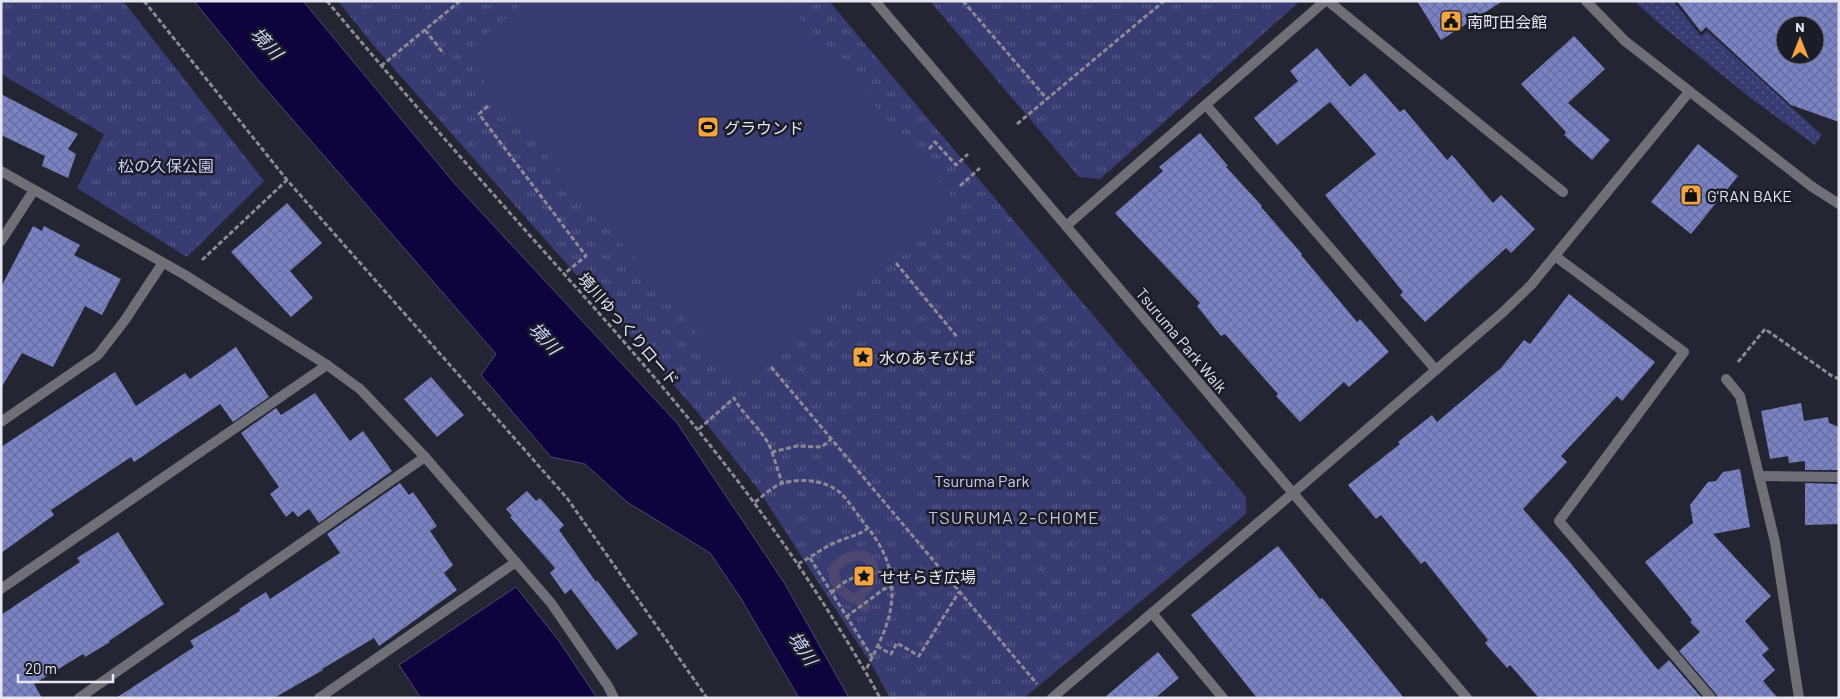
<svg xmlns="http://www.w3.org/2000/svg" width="1840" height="699" font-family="Barlow,'Noto Sans JP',sans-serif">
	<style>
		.grass { fill: url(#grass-dots) }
		.park { fill: url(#park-tufts) }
		.garden { fill: #393c72 }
		.water { fill: #0d033d; stroke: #4e4772 }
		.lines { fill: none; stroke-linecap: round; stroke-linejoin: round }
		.stream { stroke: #4e4772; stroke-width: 10 }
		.building { fill: url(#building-cross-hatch); fill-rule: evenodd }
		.path { stroke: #8a8b95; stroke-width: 3; stroke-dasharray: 5 2.5; stroke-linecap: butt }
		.service { stroke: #6f7077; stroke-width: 10 }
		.minor { stroke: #6f7077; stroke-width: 10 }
		.tertiary { stroke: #6f7077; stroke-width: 10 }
		.labels { text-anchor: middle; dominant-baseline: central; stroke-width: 5; stroke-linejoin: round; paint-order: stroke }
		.poi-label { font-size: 16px; fill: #e5e6ef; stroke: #1a1c28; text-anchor: start }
		.park-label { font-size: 16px; fill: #c8cef4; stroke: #1a1c28 }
		.street-label { font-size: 16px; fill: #e5e6ef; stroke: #1a1c28 }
		.water-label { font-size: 18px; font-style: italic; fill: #d0d6fc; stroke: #1a1c28 }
		.neighbourhood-label { font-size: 18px; letter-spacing: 1px; fill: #c1c4d5; stroke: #1a1c28 }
	</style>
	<defs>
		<pattern id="grass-dots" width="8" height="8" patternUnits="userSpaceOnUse" patternTransform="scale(1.25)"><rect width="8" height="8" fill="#393c72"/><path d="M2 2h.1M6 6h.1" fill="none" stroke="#565886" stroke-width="1.8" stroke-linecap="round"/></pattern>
		<pattern id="park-tufts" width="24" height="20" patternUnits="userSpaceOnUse" patternTransform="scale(1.25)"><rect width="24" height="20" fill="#393c72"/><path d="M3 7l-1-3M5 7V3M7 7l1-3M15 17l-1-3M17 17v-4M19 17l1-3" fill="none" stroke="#565886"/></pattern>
		<pattern id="building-cross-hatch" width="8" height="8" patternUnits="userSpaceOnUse" patternTransform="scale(1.25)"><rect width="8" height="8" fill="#7b82c6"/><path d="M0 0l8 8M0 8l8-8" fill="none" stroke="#686d9a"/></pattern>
	</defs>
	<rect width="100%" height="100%" fill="#242532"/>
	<path class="grass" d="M1634 1H1673L1701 36 1707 31 1822 135 1815 145 1748 96 1662 26Z"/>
	<g class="park">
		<path d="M1 1H123L264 181 187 257 77 188 104 134 1 74Z"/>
		<path d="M338 1H829L1246 497V514L1024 698H890L873 667 758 489 694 408 374 46Z"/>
		<path d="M930 1H1300L1100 179 1079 177Z"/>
	</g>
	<g class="garden">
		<path d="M396 1H432L411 19Z"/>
		<path d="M526 1H786L953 198 737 380 462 55Z"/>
	</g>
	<g class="water">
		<path d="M194 1H303L455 184 677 423 785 584 849 698H799L740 597 710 553 627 502 585 464 551 457 481 375 496 354 259 81Z"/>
		<path d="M516 587 559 641 597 698H421L399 665Z"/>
	</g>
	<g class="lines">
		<path class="stream" d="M857 598C890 572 867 537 835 567 834 571 833 575 835 580 838 587 849 600 857 598L865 607"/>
	</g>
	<g class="building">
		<path d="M1417 1H1503L1441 40Z"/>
		<path d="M1677 1H1839V122L1791 105 1706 27 1701 32ZM1785 25H1815V55H1785Z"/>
		<path d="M1574 36 1605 69 1568 103 1610 140 1592 160 1564 135 1566 132 1521 84Z"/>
		<path d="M1317 48 1350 87 1365 73 1400 112 1404 109 1447 160 1452 155 1493 203 1501 195 1535 229 1511 253 1506 248 1425 322 1400 295 1403 292 1325 195 1376 154 1330 102 1277 145 1254 118 1298 81 1290 71Z"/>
		<path d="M1 94 78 134 68 149 76 154 68 178 42 166 45 156 1 135Z"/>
		<path d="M1200 133 1228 166 1226 167 1262 206 1261 207 1302 254 1301 255 1357 322 1360 319 1389 352 1349 387 1344 382 1300 422 1276 396 1278 394 1225 334 1221 336 1197 306 1200 303 1115 213 1163 171 1159 167Z"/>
		<path d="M1698 144 1738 176 1691 234 1651 202Z"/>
		<path d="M287 203 322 243 290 271 313 298 291 317 231 252Z"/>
		<path d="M33 226 42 231 44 226 80 245 74 255 121 279 102 315 85 306 53 367 22 353 1 388V287Z"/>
		<path d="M1569 294 1655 362 1622 401 1617 396 1561 456 1567 462 1523 509 1568 560 1658 670 1669 660 1702 698H1539L1510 665 1507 668 1485 643 1488 640 1425 561 1421 564 1381 515 1376 519 1348 485 1400 444 1398 442 1432 415 1437 422 1501 368 1524 340 1530 344Z"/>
		<path d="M236 347 269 397 233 422 220 404 134 462 131 457 51 510 54 515 1 553V447L115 372 136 406 185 373 190 379Z"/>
		<path d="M431 377 464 415 437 437 404 399Z"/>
		<path d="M315 393 350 441 363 431 392 471 319 523 309 509 298 517 293 511 286 517 270 494 279 487 241 433 276 408 281 415Z"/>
		<path d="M1801 403 1804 421 1828 417 1829 423 1839 427V470H1805V461L1789 463 1788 456 1770 459 1761 411Z"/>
		<path d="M1740 469 1750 527 1713 534 1771 596 1745 621 1769 649 1762 655 1775 670 1763 681 1778 698H1718L1716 694 1679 651 1700 632 1690 622 1692 620 1645 562 1693 523 1690 505 1708 482 1716 481 1723 472Z"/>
		<path d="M400 483 409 495 413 492 437 526 430 531 453 565 444 573 457 590 379 646 374 638 322 669 323 670 274 698H116L194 647 190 641 240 611 239 609 266 592 270 599 340 553 327 534Z"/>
		<path d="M1805 483 1839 484V524L1805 525Z"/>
		<path d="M527 491 536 501 540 498 564 525 559 530 596 582 597 580 638 634 617 650 571 589 565 594 550 573 555 568 510 517 512 516 506 509Z"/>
		<path d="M118 532 164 604 109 641 110 642 85 657 83 654 34 684 42 698H1V615L80 562 77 558Z"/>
		<path d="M1278 546 1320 599 1322 598 1356 639 1404 698H1257L1191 615Z"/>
		<path d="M1158 652 1179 678 1155 698H1104Z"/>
	</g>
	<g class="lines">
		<g class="path">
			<path d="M144 1 287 180 567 498 707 698"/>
			<path d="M327 1C404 94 485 185 565 275 659 380 749 486 825 606 844 636 863 666 880 698"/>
			<path d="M963 1 1047 99"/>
			<path d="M425 30 444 54"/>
			<path d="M381 66 460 1"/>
			<path d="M488 106 479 114 586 256 564 274"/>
			<path d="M1017 124 1164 1"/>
			<path d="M929 149 935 142 956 165 968 154"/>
			<path d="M960 186 980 168"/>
			<path d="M202 260 287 180"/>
			<path d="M896 263 958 338"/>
			<path d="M1738 362 1765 329 1832 376 1839 379"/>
			<path d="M771 367 1037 684"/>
			<path d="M699 429 734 398C744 417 765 431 772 452L797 446 822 447 831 439"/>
			<path d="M772 452 782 483"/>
			<path d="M755 502C763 496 773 486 783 483 801 478 823 480 838 491 848 499 856 513 864 523 880 543 891 561 892 588 893 621 879 642 866 670"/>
			<path d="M810 558 872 657"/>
			<path d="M798 564C811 557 823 548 836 542 847 537 858 536 868 528"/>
			<path d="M831 593C851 574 863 574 889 572"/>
			<path d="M846 617 884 589 892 587"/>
			<path d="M877 646 891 654 897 643 919 656 959 592"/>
		</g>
		<path class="service" d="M1328 1 1563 192"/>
		<g class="minor">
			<path d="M1206 105 1436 370"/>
			<path d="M1 171 185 275 327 365 360 389 425 457 551 603 608 686 614 698"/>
			<path d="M1066 226 1325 1"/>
			<path d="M1 241 34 190"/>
			<path d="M1555 256 1684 352 1559 521 1711 698"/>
			<path d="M1726 379 1740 396 1775 542 1799 698"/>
			<path d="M1 422 98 355 125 320 162 264"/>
			<path d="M1759 476 1839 477"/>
			<path d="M1 589 327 365"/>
			<path d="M1152 613 1223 698"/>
			<path d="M79 698 425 457"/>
			<path d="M319 698 516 562"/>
			<path d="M1052 698 1293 493"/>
		</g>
		<g class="tertiary">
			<path d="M875 1 1467 698"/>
			<path d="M1586 1 1625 41 1811 186 1839 204"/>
			<path d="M1293 493 1502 313 1531 285 1689 92"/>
		</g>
	</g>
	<defs>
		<g id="civic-square" transform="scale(1.125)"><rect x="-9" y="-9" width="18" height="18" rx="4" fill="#f3a443" stroke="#1a1c28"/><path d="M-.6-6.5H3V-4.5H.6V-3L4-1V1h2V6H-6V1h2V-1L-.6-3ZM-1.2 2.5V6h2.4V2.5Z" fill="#111"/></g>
		<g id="stadium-square" transform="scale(1.125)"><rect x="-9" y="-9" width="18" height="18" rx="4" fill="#f3a443" stroke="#1a1c28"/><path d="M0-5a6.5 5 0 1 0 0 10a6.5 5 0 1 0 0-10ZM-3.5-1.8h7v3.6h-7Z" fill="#111"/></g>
		<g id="shop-square" transform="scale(1.125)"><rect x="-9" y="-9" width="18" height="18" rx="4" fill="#f3a443" stroke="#1a1c28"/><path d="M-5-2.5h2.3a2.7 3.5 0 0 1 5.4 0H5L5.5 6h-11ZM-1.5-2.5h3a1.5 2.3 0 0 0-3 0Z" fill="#111"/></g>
		<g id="sight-square" transform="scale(1.125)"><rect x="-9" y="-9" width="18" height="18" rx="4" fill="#f3a443" stroke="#1a1c28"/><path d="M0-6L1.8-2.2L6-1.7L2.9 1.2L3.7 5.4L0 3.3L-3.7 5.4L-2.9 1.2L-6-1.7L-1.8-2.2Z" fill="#111"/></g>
	</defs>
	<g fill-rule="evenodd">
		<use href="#civic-square" x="1451" y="21"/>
		<use href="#stadium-square" x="708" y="127"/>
		<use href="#shop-square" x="1691" y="195"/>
		<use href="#sight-square" x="863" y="357"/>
		<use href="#sight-square" x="864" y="576"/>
	</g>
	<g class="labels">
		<g class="poi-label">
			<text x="1467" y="21">南町田会館</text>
			<text x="724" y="127">グラウンド</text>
			<text x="1707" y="195">G'RAN BAKE</text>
			<text x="879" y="357">水のあそびば</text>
			<text x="880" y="576">せせらぎ広場</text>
		</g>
		<g class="park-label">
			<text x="166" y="165">松の久保公園</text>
			<text x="982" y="480">Tsuruma Park</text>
		</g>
		<g class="street-label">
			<text transform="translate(629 329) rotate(49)">境川ゆっくりロード</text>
			<text transform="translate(1182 340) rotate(50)">Tsuruma Park Walk</text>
		</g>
		<g class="water-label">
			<text transform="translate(267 43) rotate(47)">境川</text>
			<text transform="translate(545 338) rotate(47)">境川</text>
			<text transform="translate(803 648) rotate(56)">境川</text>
		</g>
		<g class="neighbourhood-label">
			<text x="1014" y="517">TSURUMA 2-CHOME</text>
		</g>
	</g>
	<rect width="1840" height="699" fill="none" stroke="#e5e6ef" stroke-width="5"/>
	<g transform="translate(1800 40)"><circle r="24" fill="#1a1c28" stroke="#6b6d78"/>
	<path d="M0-4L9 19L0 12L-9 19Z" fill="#f3a443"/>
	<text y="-8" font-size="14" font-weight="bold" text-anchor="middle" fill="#e5e6ef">N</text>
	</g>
	<path d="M18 674v8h95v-8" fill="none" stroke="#e5e6ef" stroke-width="2.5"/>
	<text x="25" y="674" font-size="15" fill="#e5e6ef" stroke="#1a1c28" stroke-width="4" paint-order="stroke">20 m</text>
</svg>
